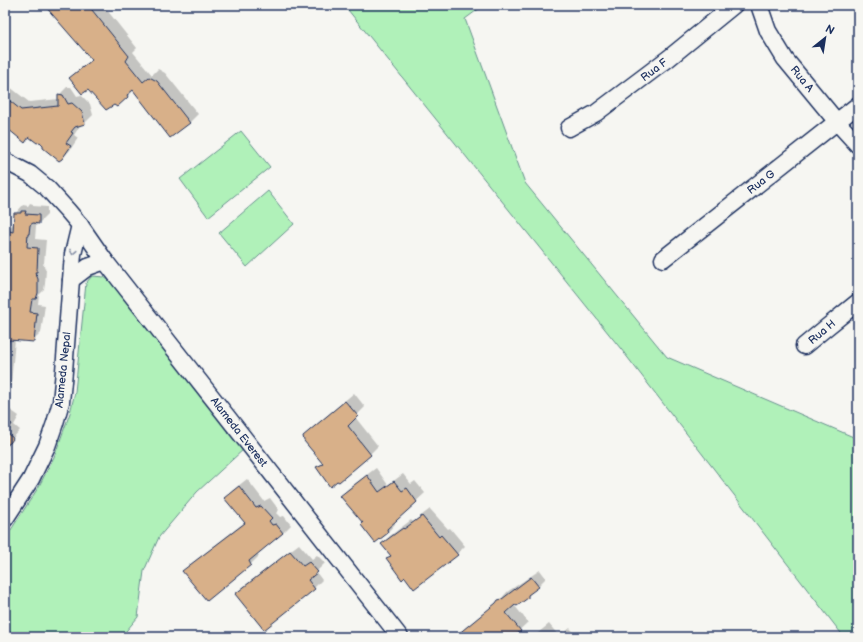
<svg xmlns="http://www.w3.org/2000/svg" width="863" height="642" font-family="'Balsamiq Sans',sans-serif">
	<style>
		.green { fill: #b0f1b9; stroke: #66908c }
		.shadow { fill: #0003 }
		.building { fill: #d8b089; stroke: #1b2f5e }
		.lines { fill: none; stroke-linecap: round; stroke-linejoin: round }
		.minor-casing { stroke: #1b2f5e; stroke-width: 19 }
		.minor { stroke: #f6f6f2; stroke-width: 16 }
		.oneway { stroke: #8892a8 }
		.labels { text-anchor: middle; dominant-baseline: central; stroke-width: 3; stroke-linejoin: round; paint-order: stroke }
		.street-label { font-size: 11px; fill: #1b2f5e; stroke: #f6f6f2 }
	</style>
	<rect width="100%" height="100%" fill="#f6f6f2"/>
	<filter id="ink" filterUnits="userSpaceOnUse"><feTurbulence type="fractalNoise" baseFrequency=".025" numOctaves="2"/><feDisplacementMap in="SourceGraphic" scale="8" xChannelSelector="R" yChannelSelector="G"/><feConvolveMatrix kernelMatrix="1 2 1 2 8 2 1 2 1" color-interpolation-filters="sRGB"/></filter>
	<g filter="url(#ink)">
		<g class="green">
			<path d="M344 5H484L465 19 525 183 667 357 858 439V637H844L621 349Z"/>
			<path d="M241 131 270 167 208 217 180 179Z"/>
			<path d="M268 191 294 224 247 267 219 233Z"/>
			<path d="M92 276 104 277 117 286 244 449 197 492 159 537 144 571 138 617 121 637H5V539L38 488 54 457 70 413 75 392 86 283Z"/>
		</g>
		<g class="shadow">
			<path d="M48 5H103L137 48 133 52 152 75 158 69 165 73 198 114 190 122 171 136 134 90 128 96 88 89 70 78 78 70 93 59Z"/>
			<path d="M5 63H6L10 87 29 102 59 99V95L67 87H71L77 96 81 95 90 104 93 115 85 123 81 124 74 135 78 138 70 150 62 159 40 141 30 137 25 141 10 126 5 123Z"/>
			<path d="M30 203 33 204V206L47 207V215L39 223H37V225L36 226 35 239 46 240 44 263 43 264 46 270 45 284 44 290 39 295 38 304 45 305 41 333 33 341 15 339 11 385 5 391V239L6 238 7 230 14 223 15 214 23 205 28 206Z"/>
			<path d="M354 393 365 407 355 417 378 446 370 454 339 481 317 468 323 462 304 436 312 428Z"/>
			<path d="M9 409 19 416 14 425 20 430 12 439 5 451V411H6Z"/>
			<path d="M376 468 388 485 403 474 411 484 415 481 425 493 395 521V524L387 533 364 523 341 496 349 488Z"/>
			<path d="M247 479 264 501 270 498 279 510 276 513 280 517 284 516 291 525 283 533 257 553 259 556 251 564 207 599 184 571 192 563 245 522 225 498 233 490Z"/>
			<path d="M430 509 448 529 450 528 465 546 457 554 405 575 388 558 391 555 382 544 390 536 411 520 413 522Z"/>
			<path d="M299 544 312 559 317 555 325 563 316 572 322 580 314 588 236 594 244 586Z"/>
			<path d="M540 570 546 578 527 597 514 605 528 622 512 637H460L458 635 466 627 501 599 507 592Z"/>
			<path d="M549 624 558 635 562 631 564 633 570 628 576 635 578 633 582 637H533Z"/>
		</g>
		<g class="building">
			<path d="M47 5H88L129 56 126 61 143 82 149 77 157 81 190 123 170 138 133 90 127 95 128 97 117 107 114 105 106 110 88 90 82 94 69 78 92 60 45 6Z"/>
			<path d="M58 94 63 95 68 104 72 103 82 112 85 124 75 127 71 132 73 133 66 143 71 146 62 159 59 161 43 148V145L40 142 37 143 29 137 25 143 8 129 9 127 5 124V97L21 110 58 106Z"/>
			<path d="M21 211H26L25 214 39 215V224L33 223 30 225 29 234H28L27 247 38 248 37 272H35L38 279V293L36 299H32L30 312 37 313 34 342 9 340 5 375 6 230 13 232 14 213H21Z"/>
			<path d="M345 401 358 416 348 426 371 455 339 482 337 481 330 487 316 467 323 464 304 441 303 436Z"/>
			<path d="M5 420 12 424 6 433 12 437 13 439 10 443 7 445 5 448Z"/>
			<path d="M367 475 379 492 394 481 402 491 407 488 417 502 387 529 388 533 375 543 361 525 363 523 340 496Z"/>
			<path d="M239 486 256 508 261 506 272 518 269 521 272 525 276 524 283 533 249 561 251 565 207 601 182 571 245 523 224 498Z"/>
			<path d="M422 516 439 537 441 535 458 555 414 589 405 577 402 580 386 558 391 556 381 544 403 528 404 529Z"/>
			<path d="M290 551 303 566 309 562 318 572 308 580 315 589 264 630 235 594Z"/>
			<path d="M531 577 539 587 528 595V598L517 606 515 605 506 613 521 631 513 637H459L457 635 496 603 498 600 502 599Z"/>
		</g>
		<g class="lines">
			<g class="minor-casing">
				<g id="minor">
					<path d="M759 5 768 31 785 59 837 122 858 145"/>
					<path d="M569 128 596 113 669 58 734 5"/>
					<path d="M5 161 30 174 47 188 68 211 80 225 105 261 400 637"/>
					<path d="M663 259 858 105"/>
					<path d="M71 280 88 267 105 261"/>
					<path d="M804 346 827 327 858 302"/>
					<path d="M5 519 31 479 47 446 55 423 61 402 64 371 73 254 80 225"/>
				</g>
			</g>
			<use href="#minor" class="minor"/>
		</g>
		<defs><path id="oneway-chevron" d="M-2-3.5L2.5 0L-2 3.5" fill="none" stroke-width="1.6" stroke-linecap="round" stroke-linejoin="round"/></defs>
		<use class="oneway" href="#oneway-chevron" transform="translate(73 252) rotate(100)"/>
	</g>
	<g class="labels">
		<g class="street-label">
			<text transform="translate(654 70) rotate(-37)">Rua F</text>
			<text transform="translate(802 79) rotate(51)">Rua A</text>
			<text transform="translate(761 182) rotate(-38)">Rua G</text>
			<text transform="translate(822 332) rotate(-40)">Rua H</text>
			<text transform="translate(63 370) rotate(-84)">Alameda Nepal</text>
			<text transform="translate(239 432) rotate(52)">Alameda Everest</text>
		</g>
	</g>
	<rect width="863" height="642" fill="none" stroke="#f6f6f2" stroke-width="20"/>
	<rect x="10" y="10" width="843" height="622" fill="none" stroke="#1b2f5e" stroke-width="1.5" filter="url(#ink)"/>
	<g transform="translate(825 38) rotate(30)" stroke="#f6f6f2" stroke-width="3" paint-order="stroke">
	<path d="M0-3L7 15L0 10L-7 15Z" fill="#1b2f5e"/>
	<text y="-6" font-size="11" font-weight="bold" text-anchor="middle" fill="#1b2f5e">N</text>
	</g>
</svg>
